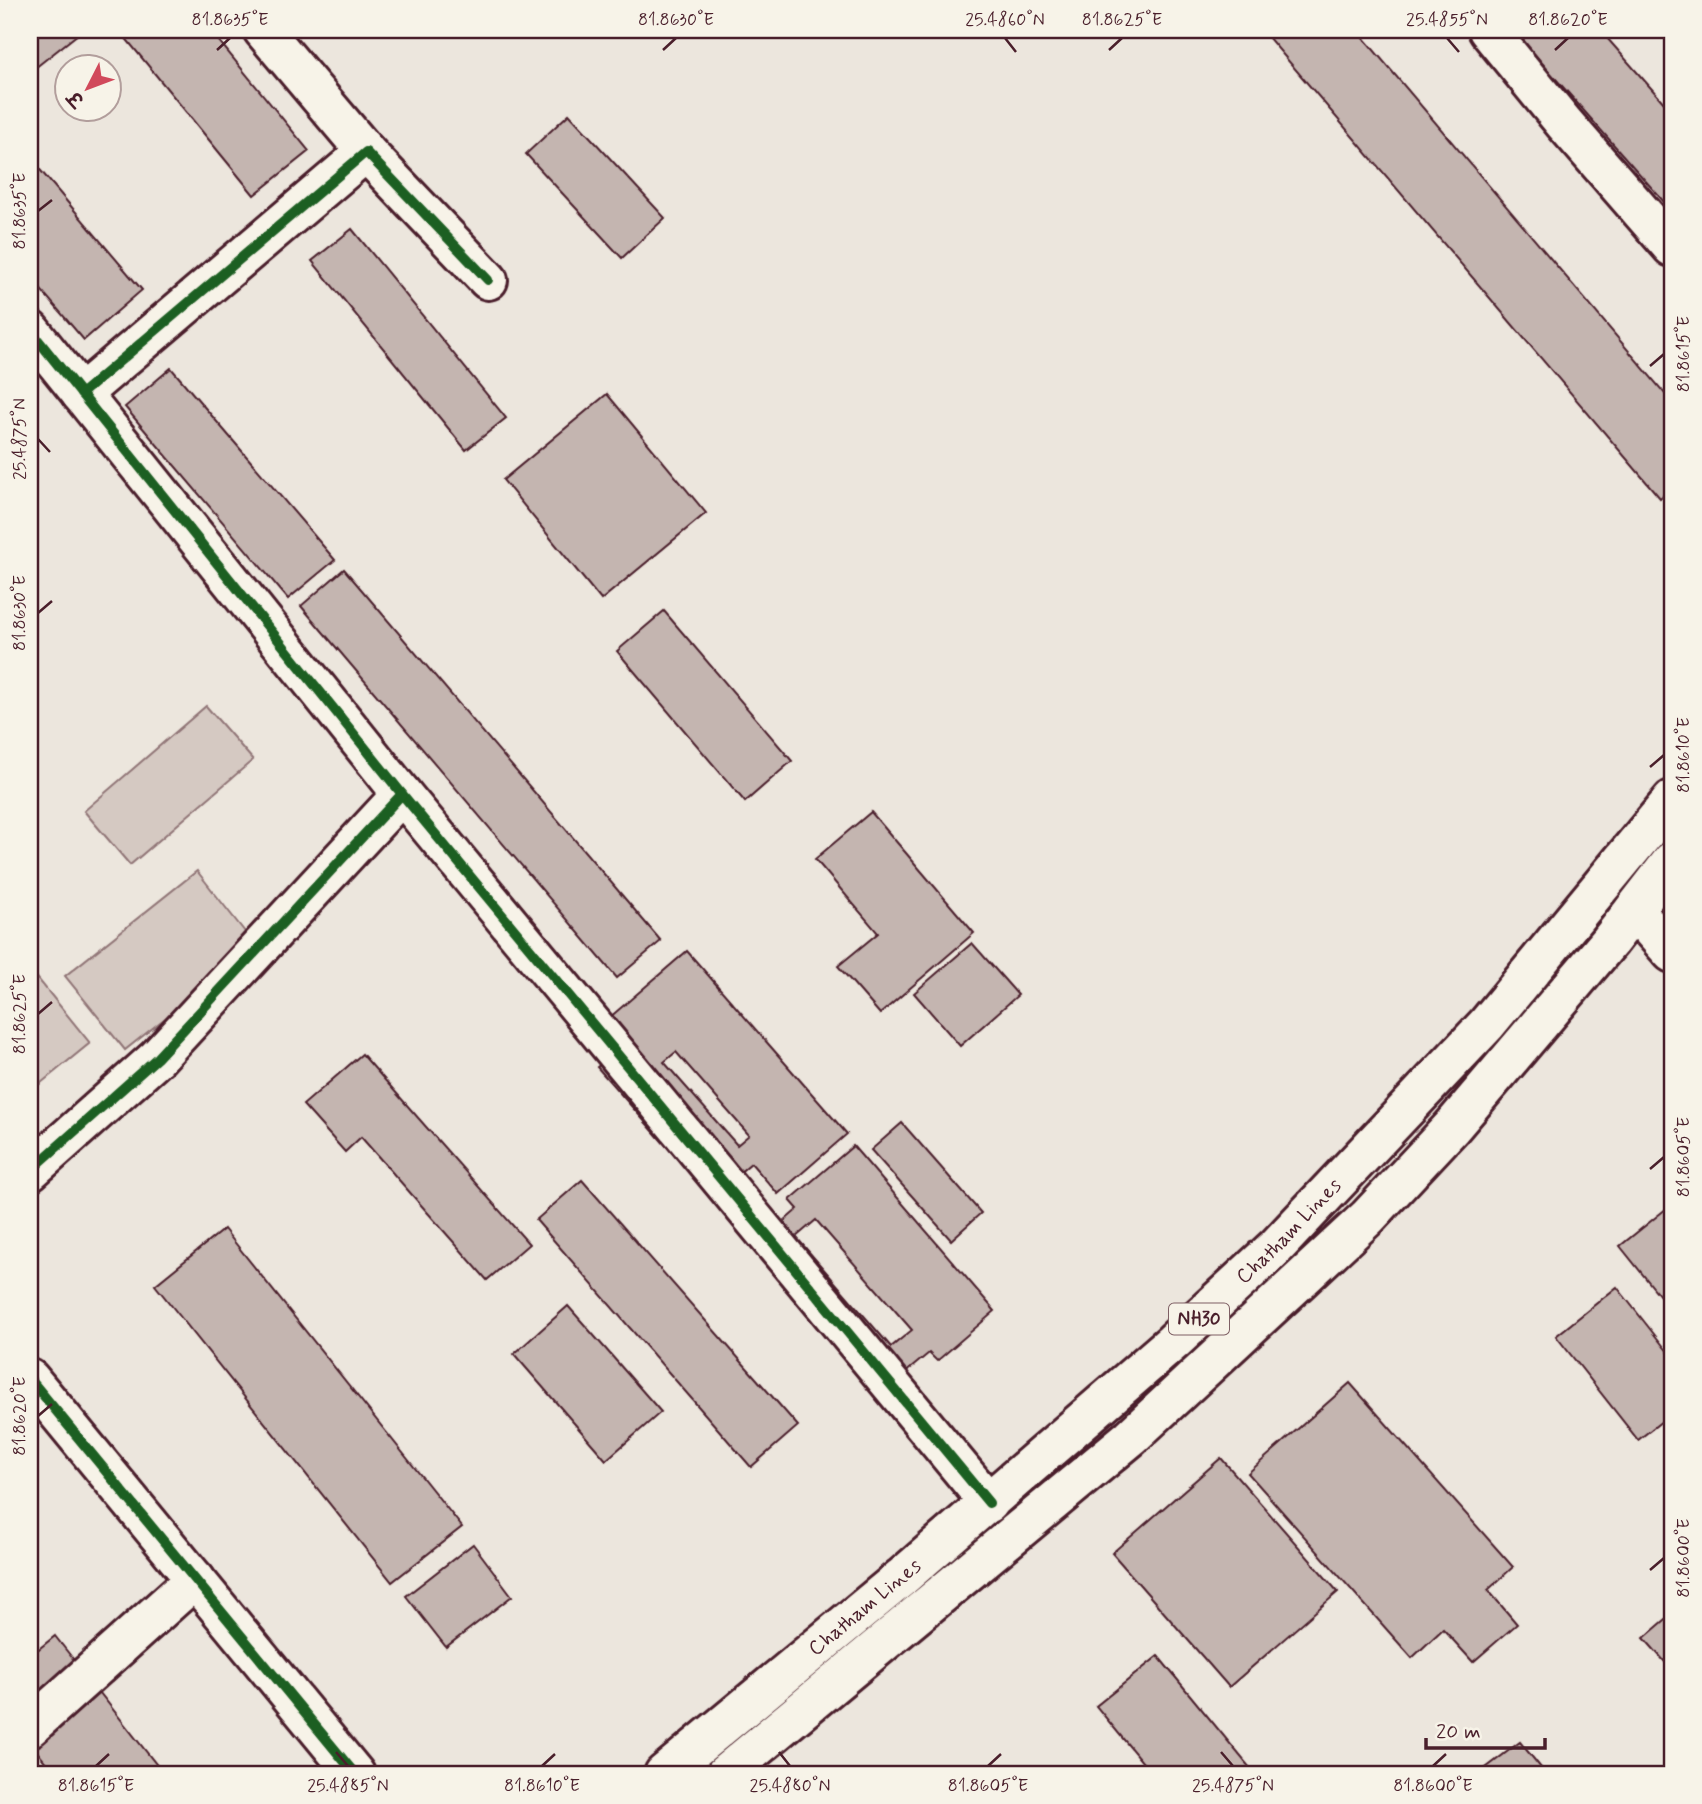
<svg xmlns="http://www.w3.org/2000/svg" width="1702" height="1804" font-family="Mynerve,'Playpen Sans Deva',sans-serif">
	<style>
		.green { fill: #d5c9c2; stroke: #907476; stroke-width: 2 }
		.building { fill: #c4b5b0; stroke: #4a1f2b; stroke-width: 2; fill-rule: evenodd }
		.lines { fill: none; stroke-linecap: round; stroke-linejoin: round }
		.street-casing { stroke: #4a1f2b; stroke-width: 44 }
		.highway-casing { stroke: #4a1f2b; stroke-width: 44 }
		.street { stroke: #f7f3e8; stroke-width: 38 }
		.highway { stroke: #f7f3e8; stroke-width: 38 }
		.cycleway-casing { stroke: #f7f3e8; stroke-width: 15 }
		.cycleway { stroke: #1b5e20; stroke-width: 10 }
		.ticks { fill: none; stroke: #4a1f2b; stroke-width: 2.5 }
		.labels { text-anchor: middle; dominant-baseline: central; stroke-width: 6; stroke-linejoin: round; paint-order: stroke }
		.shield { fill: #f7f3e8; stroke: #7e5f64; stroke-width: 2 }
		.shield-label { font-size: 19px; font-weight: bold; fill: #4a1f2b }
		.street-label { font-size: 21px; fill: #4a1f2b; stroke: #f7f3e8 }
		.neatline { fill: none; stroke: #4a1f2b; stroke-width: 2.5 }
		.ticks-label { font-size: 18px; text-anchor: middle; fill: #4a1f2b }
	</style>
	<rect width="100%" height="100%" fill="#ece6dd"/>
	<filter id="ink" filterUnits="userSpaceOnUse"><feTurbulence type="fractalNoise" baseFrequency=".0143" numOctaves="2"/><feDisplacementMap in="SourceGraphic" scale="14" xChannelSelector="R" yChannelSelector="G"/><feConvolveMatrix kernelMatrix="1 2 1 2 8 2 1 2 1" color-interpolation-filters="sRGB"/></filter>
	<g filter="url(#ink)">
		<g class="green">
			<path d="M206 706 253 760 130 865 84 811Z"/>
			<path d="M197 871 256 946 125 1050 65 976Z"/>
			<path d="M30 969 90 1043 30 1092Z"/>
		</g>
		<g class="building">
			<path d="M38 30H83L30 72V37Z"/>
			<path d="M119 30H210L309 151 254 195Z"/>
			<path d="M1262 30H1357L1672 402V488L1660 498Z"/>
			<path d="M1513 30H1600L1672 112V211Z"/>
			<path d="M569 114 665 218 622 258 526 154Z"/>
			<path d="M30 158 142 290 84 340 30 277Z"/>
			<path d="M352 229 506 418 466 450 312 261Z"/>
			<path d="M171 368 335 560 288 599 125 407Z"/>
			<path d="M607 394 706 513 601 600 503 480Z"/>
			<path d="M344 569 661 941 617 978 301 606Z"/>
			<path d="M664 611 792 761 745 802 617 651Z"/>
			<path d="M871 812 974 933 880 1014 838 966 878 933 815 859Z"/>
			<path d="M972 943 1018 995 960 1046 914 993Z"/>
			<path d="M687 951 847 1134 778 1194 751 1163 711 1197 597 1067 622 1046 602 1024ZM676 1052 749 1135 737 1145 664 1062Z"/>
			<path d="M362 1054 529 1244 487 1280 361 1137 345 1152 303 1105Z"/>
			<path d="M902 1123 981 1213 951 1240 871 1150Z"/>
			<path d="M853 1146 995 1311 937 1361 929 1353 881 1393 755 1246 798 1209 790 1200ZM816 1220 912 1330 891 1347 796 1237Z"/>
			<path d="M582 1180 798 1426 751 1467 536 1220Z"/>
			<path d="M1672 1204V1311L1620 1246Z"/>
			<path d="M224 1229 462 1527 392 1582 155 1285Z"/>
			<path d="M1617 1287 1672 1357V1413L1638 1440 1556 1336Z"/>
			<path d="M568 1306 661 1412 606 1460 514 1354Z"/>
			<path d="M1350 1383 1513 1567 1488 1590 1517 1624 1473 1662 1443 1629 1412 1658 1248 1473Z"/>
			<path d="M1221 1458 1338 1592 1229 1687 1112 1553Z"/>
			<path d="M473 1544 512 1596 446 1647 406 1596Z"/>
			<path d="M1672 1614V1670L1644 1638Z"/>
			<path d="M55 1636 163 1773 161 1774H55L30 1743V1656Z"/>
			<path d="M1158 1656 1255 1774H1152L1096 1706Z"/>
			<path d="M1520 1742 1546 1774H1478Z"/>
		</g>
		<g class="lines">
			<g class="street-casing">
				<g id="street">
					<path d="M263 30 366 152"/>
					<path d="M1488 30 1564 123 1672 247"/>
					<path d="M30 330 402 794 989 1503"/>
					<path d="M81 394 366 152 488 280"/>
					<path d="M1634 910 1672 953"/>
					<path d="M30 1171 157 1058 402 794"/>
					<path d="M30 1379 355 1774"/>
					<path d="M30 1727 195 1579"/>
				</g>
			</g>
			<g class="highway-casing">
				<g id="highway">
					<path id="s1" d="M664 1774 902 1577 1173 1342 1276 1247 1487 1024 1672 800"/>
					<path d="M725 1774 1131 1437 1368 1217 1452 1127 1610 941 1672 861"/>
				</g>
			</g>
			<use href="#street" class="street"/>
			<use href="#highway" class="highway"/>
			<g class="cycleway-casing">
				<g id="cycleway">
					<path d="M30 330 402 794 989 1503"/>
					<path d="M81 394 366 152 488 280"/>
					<path d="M30 1171 157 1058 402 794"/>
					<path d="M30 1379 355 1774"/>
				</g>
			</g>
			<use href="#cycleway" class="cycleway"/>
		</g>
	</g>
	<path class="ticks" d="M1005 38 1016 52M1447 38 1459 52M217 50 230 38M663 50 676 38M1109 50 1122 38M1555 50 1568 38M38 211 52 200M1650 366 1664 354M38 439 50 452M38 613 52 601M1650 767 1664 755M38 1014 52 1002M1650 1169 1664 1157M38 1416 52 1404M1650 1570 1664 1558M336 1752 348 1766M779 1752 790 1766M1221 1752 1233 1766M96 1766 109 1754M542 1766 555 1754M988 1766 1001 1754M1433 1766 1446 1754"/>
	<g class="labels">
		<rect class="shield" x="1169" y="1303.5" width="60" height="31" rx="5"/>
		<g class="shield-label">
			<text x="1199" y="1319">NH30</text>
		</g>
		<g class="street-label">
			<text stroke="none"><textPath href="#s1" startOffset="828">Chatham Lines</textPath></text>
			<text stroke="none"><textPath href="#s1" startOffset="261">Chatham Lines</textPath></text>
		</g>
	</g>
	<rect width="1702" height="1804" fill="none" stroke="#f7f3e8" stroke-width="77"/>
	<g transform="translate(88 88) rotate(228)"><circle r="33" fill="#f7f3e8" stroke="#b29e9c" stroke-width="2"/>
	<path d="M0-5L12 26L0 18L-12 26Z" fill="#d1495b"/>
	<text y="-10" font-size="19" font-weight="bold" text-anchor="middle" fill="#4a1f2b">उ</text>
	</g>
	<path d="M1426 1738v10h119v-10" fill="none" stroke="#4a1f2b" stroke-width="3.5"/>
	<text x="1436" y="1738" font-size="21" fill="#4a1f2b" stroke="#f7f3e8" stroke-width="5" paint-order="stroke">20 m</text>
	<rect x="38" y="38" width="1626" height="1728" class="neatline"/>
	<g class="ticks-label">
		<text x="230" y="25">81.8635°E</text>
		<text x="676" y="25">81.8630°E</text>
		<text x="1005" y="25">25.4860°N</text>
		<text x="1122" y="25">81.8625°E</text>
		<text x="1447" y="25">25.4855°N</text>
		<text x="1568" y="25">81.8620°E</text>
		<text transform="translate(19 211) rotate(-90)" y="6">81.8635°E</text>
		<text transform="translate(1683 354) rotate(-90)" y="6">81.8615°E</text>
		<text transform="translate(19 439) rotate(-90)" y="6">25.4875°N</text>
		<text transform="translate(19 613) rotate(-90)" y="6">81.8630°E</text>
		<text transform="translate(1683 755) rotate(-90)" y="6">81.8610°E</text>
		<text transform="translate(19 1014) rotate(-90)" y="6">81.8625°E</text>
		<text transform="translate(1683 1157) rotate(-90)" y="6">81.8605°E</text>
		<text transform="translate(19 1416) rotate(-90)" y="6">81.8620°E</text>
		<text transform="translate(1683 1558) rotate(-90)" y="6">81.8600°E</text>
		<text x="96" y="1791">81.8615°E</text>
		<text x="348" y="1791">25.4885°N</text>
		<text x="542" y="1791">81.8610°E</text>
		<text x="790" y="1791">25.4880°N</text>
		<text x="988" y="1791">81.8605°E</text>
		<text x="1233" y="1791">25.4875°N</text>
		<text x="1433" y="1791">81.8600°E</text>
	</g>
</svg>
